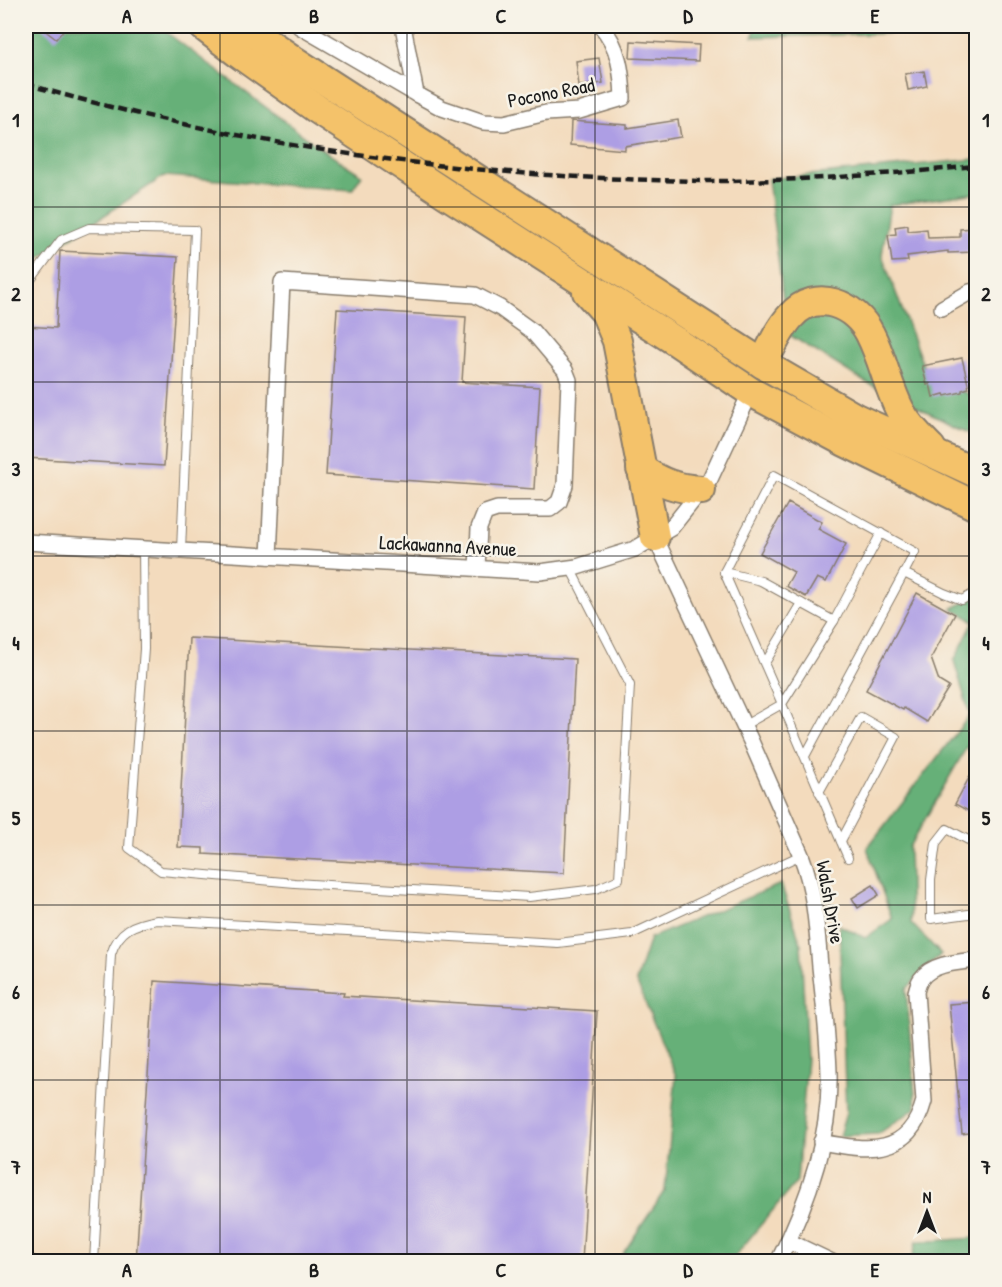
<svg xmlns="http://www.w3.org/2000/svg" width="1002" height="1287" font-family="'Patrick Hand',sans-serif">
	<style>
		.forest { fill: #66b078; stroke: #41664a; stroke-width: 1.5 }
		.building { fill: #ad9ee4 }
		.lines { fill: none; stroke-linecap: round; stroke-linejoin: round }
		.lane-casing { stroke: #887c6c; stroke-width: 10 }
		.street-casing { stroke: #887c6c; stroke-width: 18 }
		.highway-casing { stroke: #887c6c; stroke-width: 32 }
		.lane { stroke: #fff; stroke-width: 8 }
		.street { stroke: #fff; stroke-width: 15 }
		.highway { stroke: #f4c26a; stroke-width: 28 }
		.rail { stroke: #1c1c1c; stroke-width: 4.5; stroke-dasharray: 9 4.5; stroke-linecap: butt }
		.grid { fill: none; stroke: #1c1c1c; stroke-width: 1.5; stroke-opacity: 0.55 }
		.labels { text-anchor: middle; dominant-baseline: central; stroke-width: 5; stroke-linejoin: round; paint-order: stroke }
		.street-label { font-size: 20px; fill: #1c1c1c; stroke: #f7f3e8 }
		.neatline { fill: none; stroke: #1c1c1c; stroke-width: 2 }
		.grid-label { font-size: 20px; text-anchor: middle; font-weight: bold; fill: #1c1c1c }
	</style>
	<rect width="100%" height="100%" fill="#f7f3e8"/>
	<filter id="ink" filterUnits="userSpaceOnUse"><feTurbulence type="fractalNoise" baseFrequency=".0167" numOctaves="2"/><feDisplacementMap in="SourceGraphic" scale="12" xChannelSelector="R" yChannelSelector="G"/><feConvolveMatrix kernelMatrix="1 2 1 2 8 2 1 2 1" color-interpolation-filters="sRGB"/></filter>
	<filter id="wash" filterUnits="userSpaceOnUse"><feTurbulence type="fractalNoise" baseFrequency=".008" numOctaves="4" result="noise"/><feDisplacementMap in="SourceGraphic" scale="24" xChannelSelector="R" yChannelSelector="G"/><feGaussianBlur stdDeviation="1.35" result="paint"/><feColorMatrix in="noise" values="0 0 0 0 0 0 0 0 0 0 0 0 0 0 0 0 0 1.4 0 .05"/><feComposite in="paint" operator="in"/></filter>
	<g filter="url(#wash)">
		<rect width="100%" height="100%" fill="#f3dbbd"/>
		<g class="forest">
			<path d="M26 26H158L324 151 362 175 352 190 164 176 26 267Z"/>
			<path d="M755 26H976V31L753 37Z"/>
			<path d="M976 159V193L890 205 882 255 925 371 976 398V435L865 382 780 329 786 323 768 179Z"/>
			<path d="M976 597V731L909 847 911 923 941 954 906 989 916 1108 878 1134 839 1136 846 1113 839 925 865 938 892 919 867 848 970 715 954 661 974 621 952 608Z"/>
			<path d="M781 884 801 944 807 1059 797 1181 731 1261H618L665 1190 676 1076 636 981 650 938Z"/>
			<path d="M976 1238V1261H908L913 1256 916 1242Z"/>
		</g>
		<g id="blocks">
			<g class="building">
				<path d="M39 26H67L56 39Z"/>
				<path d="M631 41 699 45 698 61 630 58Z"/>
				<path d="M599 58 603 83 579 86 576 61Z"/>
				<path d="M924 71 927 86 908 90 905 74Z"/>
				<path d="M678 120 681 137 625 146V150L570 145 571 121 627 125V128Z"/>
				<path d="M908 225V231L927 229 928 238 960 237V229L976 228V252L948 253V251L907 256 908 261 892 262 888 235 896 234 895 227Z"/>
				<path d="M60 251 178 257 164 466 26 458V326L56 328Z"/>
				<path d="M337 309 466 317 462 382 540 387 534 489 326 475Z"/>
				<path d="M962 358 969 388 962 390V392L945 396 944 394 933 397 930 384 927 385 922 366Z"/>
				<path d="M788 503 822 522 818 529 846 544 826 582 817 578 806 597 786 586 794 572 760 553Z"/>
				<path d="M917 593 955 614 931 658 939 681 949 687 927 722 904 708 903 710 866 690Z"/>
				<path d="M189 638 575 659 564 873 203 854V848L178 847Z"/>
				<path d="M976 765V815L955 804Z"/>
				<path d="M873 885 879 895 858 908 852 898Z"/>
				<path d="M154 981 344 993 343 996 597 1011 582 1262H136Z"/>
				<path d="M976 1002V1132L962 1134 949 1004Z"/>
			</g>
		</g>
	</g>
	<g filter="url(#ink)">
		<use href="#blocks" fill-opacity="0" stroke="#887c6c" stroke-width="1.5"/>
		<g class="lines">
			<g class="lane-casing">
				<g id="lane">
					<path d="M26 286 61 240 89 228 195 230 181 550"/>
					<path d="M143 549 144 649 129 848 161 871 295 883 529 897 596 889 619 879 630 685 570 568"/>
					<path d="M724 572 761 581 834 621"/>
					<path d="M765 663 801 603"/>
					<path d="M743 726 782 704 724 572 774 475 915 552 904 573 944 593 962 600 976 592"/>
					<path d="M805 756 904 573"/>
					<path d="M819 792 861 717 896 737 841 841"/>
					<path d="M976 844 947 829 936 843 931 880V919L976 913"/>
					<path d="M848 858 782 704 834 621 881 533"/>
					<path d="M26 937 27 948"/>
					<path d="M26 1255 36 1262"/>
					<path d="M94 1262 111 954C119 929 134 924 157 920L558 943 632 934 801 855"/>
				</g>
			</g>
			<g class="street-casing">
				<g id="street">
					<path d="M299 26 416 94 442 108 483 122 504 123 546 113 579 111 623 98C622 72 619 46 601 26"/>
					<path d="M403 26 416 94"/>
					<path d="M942 308 970 292 976 291"/>
					<path d="M655 537 750 739 801 855C815 891 817 930 820 967 824 1002 828 1038 829 1073 831 1138 807 1204 778 1262"/>
					<path d="M26 542 540 572 577 567 635 549 671 528 710 479 753 387"/>
					<path d="M269 556 282 282 475 295 500 308 532 331 565 370 569 380 565 485 559 502 550 509H497L485 513 479 528 477 568"/>
					<path d="M821 1142C868 1151 909 1157 924 1101L916 992C917 988 919 982 921 979 932 963 960 962 976 960"/>
					<path d="M788 1241 832 1262"/>
				</g>
			</g>
			<g class="highway-casing">
				<g id="highway">
					<path d="M203 26 238 53 317 109 446 194 677 342 751 392 845 442 976 506"/>
					<path d="M244 26 293 60 763 364 856 418 976 473"/>
					<path d="M587 292 605 312 617 341 655 537"/>
					<path d="M763 364C771 348 779 329 791 316 816 287 856 305 870 334 883 359 888 388 901 412 908 426 920 437 931 448"/>
					<path d="M641 469C662 483 675 488 701 490"/>
				</g>
			</g>
			<use href="#lane" class="lane"/>
			<use href="#street" class="street"/>
			<use href="#highway" class="highway"/>
			<path class="rail" d="M26 84C249 149 484 180 716 181 803 181 890 174 976 166"/>
		</g>
	</g>
	<path class="grid" d="M220 26V1262M407 26V1262M595 26V1262M782 26V1262M26 207H976M26 382H976M26 556H976M26 731H976M26 905H976M26 1080H976"/>
	<g class="labels">
		<g class="street-label">
			<text transform="translate(551 92) rotate(-11)">Pocono Road</text>
			<text transform="translate(448 545) rotate(3)">Lackawanna Avenue</text>
			<text transform="translate(831 902) rotate(80)">Walsh Drive</text>
		</g>
	</g>
	<rect width="1002" height="1287" fill="none" stroke="#f7f3e8" stroke-width="66"/>
	<g transform="translate(927 1212)" stroke="#f7f3e8" stroke-width="4.5" paint-order="stroke">
	<path d="M0-4.5L10 22L0 15L-10 22Z" fill="#1c1c1c"/>
	<text y="-9" font-size="16" font-weight="bold" text-anchor="middle" fill="#1c1c1c">N</text>
	</g>
	<rect x="33" y="33" width="936" height="1221" class="neatline"/>
	<g class="grid-label">
		<text x="127" y="23">A</text>
		<text x="314" y="23">B</text>
		<text x="501" y="23">C</text>
		<text x="688" y="23">D</text>
		<text x="875" y="23">E</text>
		<text x="16" y="127">1</text>
		<text x="986" y="127">1</text>
		<text x="16" y="301">2</text>
		<text x="986" y="301">2</text>
		<text x="16" y="476">3</text>
		<text x="986" y="476">3</text>
		<text x="16" y="650">4</text>
		<text x="986" y="650">4</text>
		<text x="16" y="825">5</text>
		<text x="986" y="825">5</text>
		<text x="16" y="999">6</text>
		<text x="986" y="999">6</text>
		<text x="16" y="1174">7</text>
		<text x="986" y="1174">7</text>
		<text x="127" y="1277">A</text>
		<text x="314" y="1277">B</text>
		<text x="501" y="1277">C</text>
		<text x="688" y="1277">D</text>
		<text x="875" y="1277">E</text>
	</g>
</svg>
